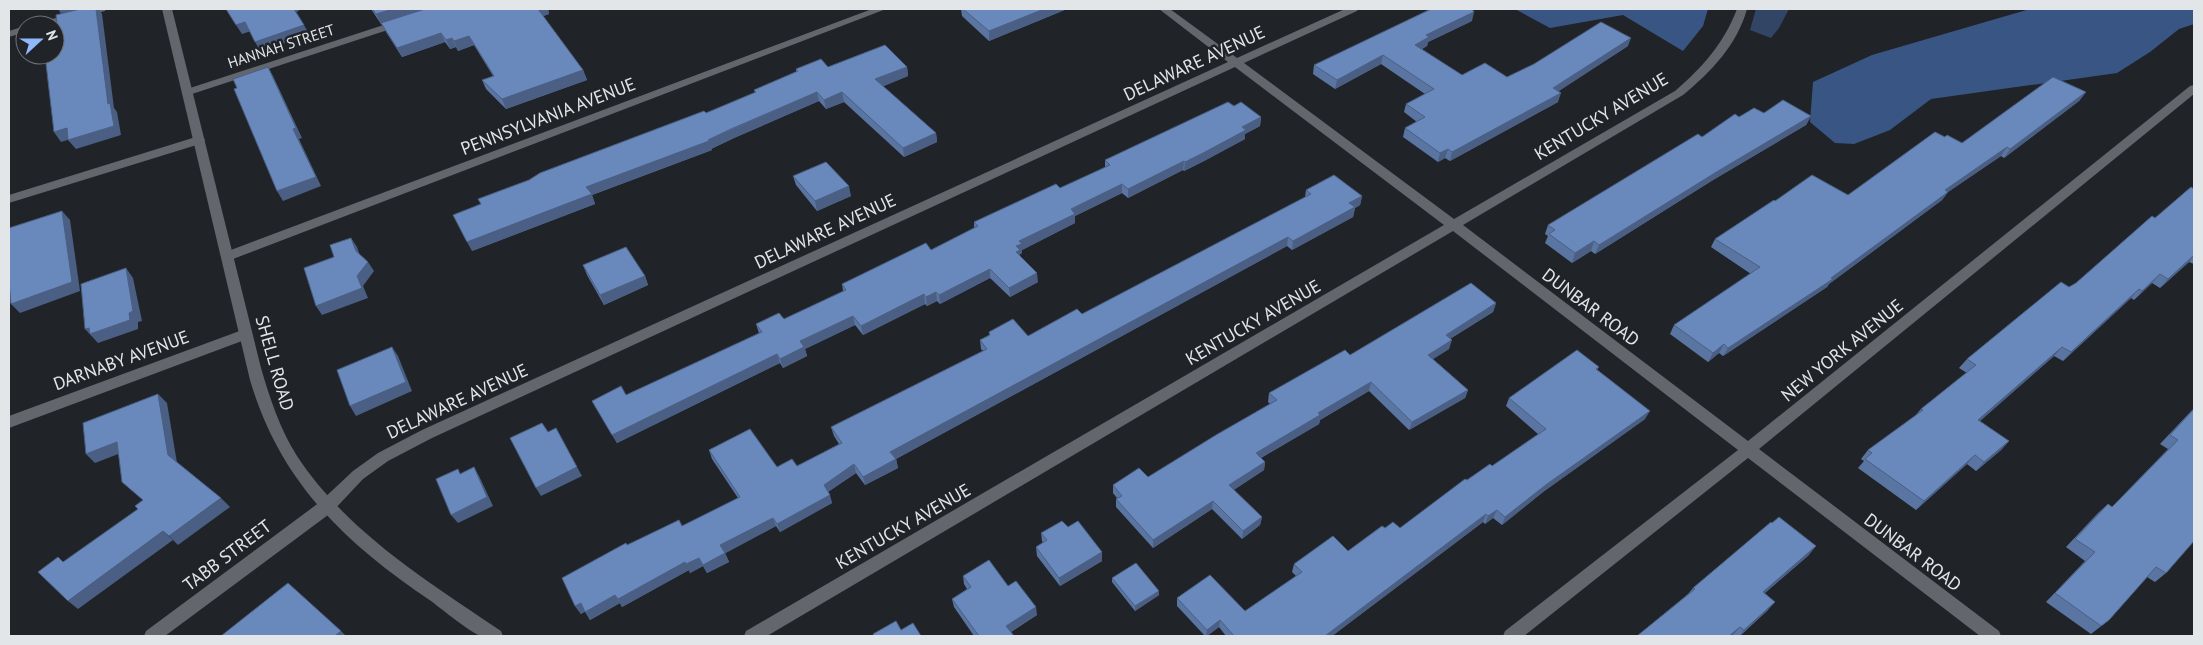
<svg xmlns="http://www.w3.org/2000/svg" width="2203" height="645" font-family="'PT Sans',sans-serif">
	<style>
		.green { fill: #334564 }
		.forest { fill: #395584 }
		.lines { fill: none; stroke-linecap: round; stroke-linejoin: round }
		.minor { fill: #63676d; fill-rule: evenodd }
		.tertiary { fill: #63676d; fill-rule: evenodd }
		.wall { fill: #5a75a1 }
		.shaded-wall { fill: #4a5f83 }
		.building { fill: #6988bb; stroke: #4a5f83 }
		.labels { text-anchor: middle; dominant-baseline: central; stroke-width: 5; stroke-linejoin: round; paint-order: stroke }
		.far-street-label { font-size: 15px; fill: #e3e6e9; stroke: #202429 }
		.street-label { font-size: 18px; fill: #e3e6e9; stroke: #202429 }
	</style>
	<rect width="100%" height="100%" fill="#202429"/>
	<path class="green" d="M1756 9H1789L1779 28 1771 38 1750 30Z"/>
	<g class="forest">
		<path d="M1515 9H1708L1703 26 1683 51 1623 15 1550 28Z"/>
		<path d="M2030 9H2194V24L2179 29 2150 52 2117 73 1931 99 1890 130 1854 144 1835 143 1810 122 1813 82 1872 55Z"/>
	</g>
	<g class="lines">
		<g class="minor">
			<path d="M90 9H106L105 11 53 25H36L37 23Z"/>
			<path d="M872 9H886L233 259H223L221 256 223 253Z"/>
			<path d="M1159 9H1170L1237 58 1345 9H1358L1357 11 1244 63 1454 219 1675 91C1703 67 1724 43 1737 9H1747C1737 45 1711 72 1683 95L1463 225 1748 441 2190 86 2194 85V94L1759 449 1999 631 2001 636H1980L1748 458 1524 636H1503L1505 631 1738 450 1453 231 767 636H744L746 631 1444 225 1235 67 432 438 388 461 363 479 332 512 165 636H144L146 631 320 502 353 471 378 453 422 430 1228 62Z"/>
			<path d="M402 19 407 22 406 24 192 94H184L182 92 184 90Z"/>
			<path d="M25 26V32L9 37V31Z"/>
			<path d="M199 136 203 137 205 140 203 143 9 203V195Z"/>
			<path d="M245 329 250 330 252 334 250 338 9 428V416Z"/>
		</g>
		<path class="tertiary" d="M162 9H172L261 368C270 399 280 429 297 456 347 532 427 581 501 631L503 636C497 636 487 638 481 636 468 631 443 610 431 601 345 543 280 482 250 380Z"/>
	</g>
	<g class="wall">
		<path d="M371 9H548L549 14 543 16 583 70 587 80 506 109 486 89 482 80 493 76 474 45 458 51 456 47 450 49 445 42 402 57 386 32 382 23 381 24Z"/>
		<path d="M961 9H1067L989 41 962 16Z"/>
		<path d="M1472 21 1428 42 1427 46 1422 49 1462 75 1507 77 1628 46 1558 91V102L1450 161 1445 158 1438 162 1403 137 1405 128 1417 122 1404 112 1406 104 1425 94 1381 64 1335 89 1313 74 1314 65Z"/>
		<path d="M828 67H907L908 76 883 86 936 133 937 142 904 157 844 102 826 109 819 101 734 138 711 149 712 150 592 195 595 204 472 251 706 113 755 93 754 90 796 72V69Z"/>
		<path d="M2086 92 2079 101 2004 158 2001 156 1948 192 1942 200 1829 284 1827 287 1723 356 1719 353 1708 362 1670 334 1674 325 1751 274 1711 247 1715 239 1775 201 1848 195 1945 137 1962 143Z"/>
		<path d="M1234 106 1261 117 1260 126 1245 134V139L1204 161 1184 171 1183 170 1128 198 1122 193 1075 216V223L1022 250V253L1020 254V257L1038 282 1010 297 990 278 940 304 937 301 927 306 925 304 863 335 855 325 805 349 807 356 783 368 780 363 617 443 592 401 626 395 759 333 756 324 784 319 843 291 842 284 931 250 974 228V222L1060 188 1105 168V160Z"/>
		<path d="M1764 113 1811 116 1806 125 1713 180 1595 254 1591 251 1572 263 1545 243 1548 236 1545 234 1548 225 1702 137 1739 117Z"/>
		<path d="M793 176 851 196 817 211 796 185Z"/>
		<path d="M2194 189V264L2189 262 2160 288 2152 283 2134 300 2131 298 2063 361 2054 356 1980 421 2009 441 2001 450 1976 471 1967 464 1916 510 1858 468 1864 461 1861 459 1868 450 1914 417 1921 409 1967 373 1959 368 1967 359 2076 283 2155 218Z"/>
		<path d="M1306 190 1362 196 1360 205 1355 208 1353 217 1292 250 1287 246 896 459 898 468 865 485 856 473 828 492 832 503 780 532 776 526 725 553 729 562 707 573 703 566 690 573 689 570 622 607 620 603 590 620 585 611 581 614 575 606 627 545 682 526 738 498 712 459 709 450 777 467 797 466 839 444 834 436 831 427 983 351 981 349 980 340 989 335V332L1028 336 1082 314 1305 197Z"/>
		<path d="M583 265 645 276 648 285 604 305 587 275Z"/>
		<path d="M1496 303 1493 312 1450 339 1449 349 1433 359 1468 390 1465 398 1409 430 1369 391 1320 420 1319 424 1261 458 1265 462 1264 470 1233 490 1262 517 1260 525 1242 539 1212 509 1153 548 1116 507V499L1117 498 1113 493V485L1148 477 1270 404 1268 402 1269 393 1350 355Z"/>
		<path d="M1599 367 1597 370 1645 419 1543 492 1502 525 1493 518 1485 524 1483 522 1332 636H1226L1219 627 1207 636H1205L1177 606V598L1245 611 1296 576 1292 572 1294 564 1348 551 1385 528H1400L1467 480 1492 466 1538 434 1506 406 1509 398Z"/>
		<path d="M2194 408V541L2166 573 2155 582 2147 577 2109 620 2091 634 2046 602 2085 561 2066 547 2098 513 2108 504 2112 507 2168 449 2160 444Z"/>
		<path d="M1068 527 1102 561 1060 586 1037 556 1036 547 1043 543 1042 541 1041 533Z"/>
		<path d="M1809 555 1765 593 1768 610 1740 636H1734L1733 635 1732 636H1637L1688 594 1693 588Z"/>
		<path d="M963 576 1008 586 1037 615 1011 632 1014 636H974L954 607 952 599 967 589 964 584Z"/>
		<path d="M1112 578 1159 595 1135 611 1112 582Z"/>
	</g>
	<g class="shaded-wall">
		<path d="M58 9H84L62 15Z"/>
		<path d="M96 9H99L102 14 114 108 117 112 121 135 76 149 68 140 108 104Z"/>
		<path d="M294 9H298L299 11 296 12Z"/>
		<path d="M393 9H426L381 24 376 14Z"/>
		<path d="M537 9H548L549 14 541 17Z"/>
		<path d="M1044 9H1067L989 41V31Z"/>
		<path d="M1474 12 1472 21 1428 42 1427 46 1413 53 1415 45 1426 35Z"/>
		<path d="M245 22 251 31 242 34 236 25Z"/>
		<path d="M304 25 309 34 261 52 255 42Z"/>
		<path d="M441 33 445 42 402 57 397 48Z"/>
		<path d="M469 36 474 45 458 51 454 41Z"/>
		<path d="M452 38 456 47 450 49 446 40Z"/>
		<path d="M1631 38 1628 46 1550 97 1553 88Z"/>
		<path d="M1383 55 1381 64 1335 89 1337 80Z"/>
		<path d="M268 67 273 76 302 138 299 139 321 186 283 201 277 191 293 129Z"/>
		<path d="M907 67 908 76 877 89 875 79Z"/>
		<path d="M583 70 587 80 506 109 502 99Z"/>
		<path d="M817 92 819 101 734 138 711 149 712 150 592 195 595 204 472 251 467 242 586 187 708 140Z"/>
		<path d="M842 92 844 102 826 109 824 100Z"/>
		<path d="M2086 92 2079 101 2004 158 2010 149Z"/>
		<path d="M1561 93 1558 102 1450 161 1452 152Z"/>
		<path d="M1811 116 1806 125 1713 180 1595 254 1599 245 1718 171Z"/>
		<path d="M1261 117 1260 126 1245 134V139L1204 161 1184 171 1185 162 1242 127Z"/>
		<path d="M67 128 74 138 61 142 54 132Z"/>
		<path d="M936 133 937 142 904 157 903 148Z"/>
		<path d="M2007 147 2001 156 1948 192 1942 200 1829 284 1827 287 1723 356 1728 348 1831 278 1945 190Z"/>
		<path d="M1448 149 1445 158 1438 162 1440 153Z"/>
		<path d="M1184 161 1183 170 1128 198V189Z"/>
		<path d="M1122 184V193L1075 216V223L1022 250V253L1020 254 1021 260 1016 262V246L1019 241 1071 209Z"/>
		<path d="M849 186 851 196 817 211 815 201Z"/>
		<path d="M1362 196 1360 205 1355 208 1353 217 1292 250 1293 241 1349 203Z"/>
		<path d="M62 211 70 220 80 291 20 313 11 304Z"/>
		<path d="M1288 237 1287 246 892 461 890 452Z"/>
		<path d="M351 238 357 247 362 261 356 251Z"/>
		<path d="M1594 241 1591 251 1572 263 1575 253Z"/>
		<path d="M2194 256 2189 262 2160 288 2168 279Z"/>
		<path d="M368 262 374 271 363 286 368 298 322 315 316 306Z"/>
		<path d="M126 268 133 278 142 321 138 322V329L98 343 85 329Z"/>
		<path d="M990 269V278L940 304 939 295Z"/>
		<path d="M1037 273 1038 282 1010 297 1009 288Z"/>
		<path d="M2160 274 2152 283 2134 300 2142 291Z"/>
		<path d="M645 276 648 285 604 305 600 295Z"/>
		<path d="M2139 289 2131 298 2063 361 2071 352Z"/>
		<path d="M936 292 937 301 927 306 926 297Z"/>
		<path d="M924 294 925 304 863 335 861 326Z"/>
		<path d="M1496 303 1493 312 1443 343 1446 335Z"/>
		<path d="M853 316 855 325 805 349 807 356 783 368 780 359 800 341Z"/>
		<path d="M1452 340 1449 349 1426 363 1428 355Z"/>
		<path d="M1724 344 1719 353 1708 362 1713 353Z"/>
		<path d="M392 347 398 356 412 391 356 416 350 406Z"/>
		<path d="M2062 347 2054 356 1971 429 1978 420Z"/>
		<path d="M777 354 780 363 617 443 612 435Z"/>
		<path d="M1371 382 1369 391 1320 420 1319 424 1255 461 1256 453 1318 413Z"/>
		<path d="M1468 390 1465 398 1409 430 1412 422Z"/>
		<path d="M158 394 167 403 177 463 168 455Z"/>
		<path d="M1650 411 1645 419 1543 492 1502 525 1505 517 1547 484Z"/>
		<path d="M2009 441 2001 450 1976 471 1984 462Z"/>
		<path d="M117 442 126 451 95 463 86 454Z"/>
		<path d="M1975 455 1967 464 1916 510 1924 501Z"/>
		<path d="M896 459 898 468 865 485 863 477Z"/>
		<path d="M1265 462 1264 470 1228 494 1229 485Z"/>
		<path d="M854 464 856 473 826 493 824 485Z"/>
		<path d="M474 467 479 476 493 506 458 523 451 515Z"/>
		<path d="M577 467 582 476 541 496 536 488Z"/>
		<path d="M830 495 832 503 780 532 777 524Z"/>
		<path d="M221 498 230 507 178 545 169 536Z"/>
		<path d="M1213 501 1212 509 1153 548V540Z"/>
		<path d="M1497 510 1493 518 1485 524 1488 516Z"/>
		<path d="M1486 514 1483 522 1332 636H1325Z"/>
		<path d="M1262 517 1260 525 1242 539 1243 531Z"/>
		<path d="M773 518 776 526 724 554 720 545Z"/>
		<path d="M163 531 173 540 78 609 68 601Z"/>
		<path d="M1816 546 1809 555 1756 600 1763 592Z"/>
		<path d="M1102 552V561L1060 586 1059 578Z"/>
		<path d="M725 553 729 562 707 573 703 565Z"/>
		<path d="M699 558 703 566 690 573 686 564Z"/>
		<path d="M685 562 689 570 622 607 618 599Z"/>
		<path d="M1159 591V595L1135 611V606Z"/>
		<path d="M615 595 620 603 590 620 585 612Z"/>
		<path d="M1775 602 1768 610 1739 636 1744 630Z"/>
		<path d="M581 603 586 611 581 614 575 606Z"/>
		<path d="M1036 607 1037 615 1007 634 1006 626Z"/>
		<path d="M1220 620 1219 627 1207 636H1206L1207 630Z"/>
		<path d="M1740 627 1732 636H1729Z"/>
		<path d="M341 631 346 636H335Z"/>
	</g>
	<g class="building">
		<path d="M80 9H96L108 104 110 103 114 126 68 140 67 128 54 132 45 55H55V25H50L57 23 56 15Z"/>
		<path d="M226 9H294L304 25 255 42 245 22 236 25Z"/>
		<path d="M372 9H393L376 14Z"/>
		<path d="M425 9H538L583 70 502 99 482 80 494 76 469 36 454 41 452 38 446 40 441 33 397 48 381 23Z"/>
		<path d="M963 9H1044L989 31Z"/>
		<path d="M1431 9H1472L1474 12 1426 35 1429 37 1415 45 1462 75 1485 63 1507 77 1534 64 1601 22 1631 38 1553 88 1561 93 1452 152 1448 149 1440 153 1405 128 1425 117 1406 104 1434 89 1383 55 1337 80 1314 65Z"/>
		<path d="M885 45 907 67 875 79 936 133 903 148 842 92 824 100 817 92 731 129 708 140 709 141 586 187 592 194 467 242 453 215 481 204 478 199 529 180 540 173 704 111 706 113 756 92 754 90 798 71 796 69 821 59 828 67Z"/>
		<path d="M268 67 296 128 293 129 316 177 277 191 234 89 237 88 233 79Z"/>
		<path d="M2053 77 2086 92 2010 149 2007 147 1945 190 1948 192 1831 278 1833 279 1728 348 1724 344 1713 353 1674 325 1760 267 1715 239 1774 200 1775 201 1812 175 1848 195 1935 132 1945 137 1947 135 1962 143Z"/>
		<path d="M1783 100 1811 116 1718 171 1599 245 1594 241 1575 253 1549 234 1555 230 1548 225 1698 134 1702 137 1735 114 1739 117 1754 108 1764 113Z"/>
		<path d="M1228 102 1234 106 1241 102 1261 117 1242 127 1246 130 1205 152 1185 162 1184 161 1128 189 1122 184 1071 209 1075 214 1019 241 1022 244 1016 246 1020 250 1016 252 1037 273 1009 288 990 269 939 295 936 292 926 297 924 294 861 326 853 316 800 341 804 347 780 359 777 354 612 435 592 401 621 386 626 395 762 332 756 324 779 313 784 319 846 290 842 284 926 243 931 250 978 226 974 222 1056 184 1060 188 1110 165 1105 160Z"/>
		<path d="M826 162 849 186 815 201 793 176Z"/>
		<path d="M1334 175 1362 196 1349 203 1355 207 1293 241 1288 237 890 452 896 459 863 477 854 464 824 485 830 495 777 524 773 518 720 545 725 553 703 565 699 558 686 564 685 562 618 599 615 595 585 612 581 603 575 606 562 578 626 543 627 545 679 520 682 526 740 497 709 450 750 429 777 467 792 459 797 466 842 443 831 427 987 349 980 340 990 335 989 332 1013 319 1028 336 1077 309 1082 314 1311 194 1306 190Z"/>
		<path d="M2191 187 2194 189V255L2168 279 2160 274 2142 291 2139 289 2071 352 2062 347 1978 420 2009 441 1984 462 1975 455 1924 501 1865 459 1872 453 1868 450 1923 410 1921 409 1976 365 1967 359 2061 282 2069 287 2076 283 2152 216 2155 218Z"/>
		<path d="M62 211 72 282 11 304 9 281V228Z"/>
		<path d="M351 238 356 251 368 262 357 276 362 288 316 306 304 268 334 257 330 245Z"/>
		<path d="M626 247 645 276 600 295 583 265Z"/>
		<path d="M126 268 133 311 129 313 130 320 90 334 89 328 85 329 81 284Z"/>
		<path d="M1471 283 1496 303 1446 335 1452 340 1428 355 1468 390 1412 422 1371 382 1318 413 1320 415 1256 453 1265 462 1229 485 1262 517 1243 531 1213 501 1153 540 1116 499 1122 496 1113 485 1139 468 1148 477 1216 435 1277 400 1269 393 1345 350 1350 355Z"/>
		<path d="M392 347 406 382 350 406 337 370Z"/>
		<path d="M1577 350 1599 367 1596 369 1650 411 1547 484 1505 517 1497 510 1488 516 1486 514 1325 636H1234L1220 620 1207 630 1177 598 1210 575 1245 611 1302 572 1294 564 1333 536 1348 551 1382 526 1385 528 1393 522 1400 528 1465 479 1467 480 1490 464 1492 466 1546 429 1509 398Z"/>
		<path d="M158 394 168 455 221 498 169 536 163 531 68 601 38 572 58 557 63 562 138 509 135 506 143 500 122 482 117 442 86 454 83 423Z"/>
		<path d="M2194 409V541L2166 573 2156 567 2109 620 2101 626 2055 593 2095 552 2075 539 2108 504 2112 507 2178 440 2170 435Z"/>
		<path d="M542 423 548 432 556 428 577 467 536 488 510 438Z"/>
		<path d="M474 467 487 497 451 515 436 479 458 469 460 474Z"/>
		<path d="M1779 517 1816 546 1763 592 1775 602 1744 630 1740 627 1729 636H1637L1695 589 1693 588 1771 522 1772 523Z"/>
		<path d="M1062 521 1068 527 1078 521 1102 552 1059 578 1036 547 1047 540 1041 533Z"/>
		<path d="M989 560 1008 586 1016 581 1036 607 1006 626 1014 636H979L952 599 971 587 963 576Z"/>
		<path d="M1136 563 1159 591 1135 606 1112 578Z"/>
		<path d="M288 583 341 631 335 636H221Z"/>
		<path d="M896 621 901 630 913 623 921 636H874L873 634Z"/>
	</g>
	<g class="labels">
		<g class="far-street-label">
			<text transform="translate(281 46) rotate(-18)">HANNAH STREET</text>
		</g>
		<g class="street-label">
			<text transform="translate(1194 63) rotate(-25)">DELAWARE AVENUE</text>
			<text transform="translate(548 116) rotate(-21)">PENNSYLVANIA AVENUE</text>
			<text transform="translate(1601 116) rotate(-31)">KENTUCKY AVENUE</text>
			<text transform="translate(825 231) rotate(-25)">DELAWARE AVENUE</text>
			<text transform="translate(1591 307) rotate(37)">DUNBAR ROAD</text>
			<text transform="translate(1253 322) rotate(-30)">KENTUCKY AVENUE</text>
			<text transform="translate(1842 350) rotate(-39)">NEW YORK AVENUE</text>
			<text transform="translate(121 360) rotate(-20)">DARNABY AVENUE</text>
			<text transform="translate(275 363) rotate(74)">SHELL ROAD</text>
			<text transform="translate(457 401) rotate(-25)">DELAWARE AVENUE</text>
			<text transform="translate(903 526) rotate(-30)">KENTUCKY AVENUE</text>
			<text transform="translate(1913 552) rotate(37)">DUNBAR ROAD</text>
			<text transform="translate(227 555) rotate(-37)">TABB STREET</text>
		</g>
	</g>
	<rect width="2203" height="645" fill="none" stroke="#e3e6e9" stroke-width="20"/>
	<g transform="translate(40 40) rotate(69)"><circle r="24" fill="#202429" stroke="#6e7276"/>
	<path d="M0-4L9 19L0 12L-9 19Z" fill="#8fb8fd"/>
	<text y="-8" font-size="14" font-weight="bold" text-anchor="middle" fill="#e3e6e9">N</text>
	</g>
</svg>
